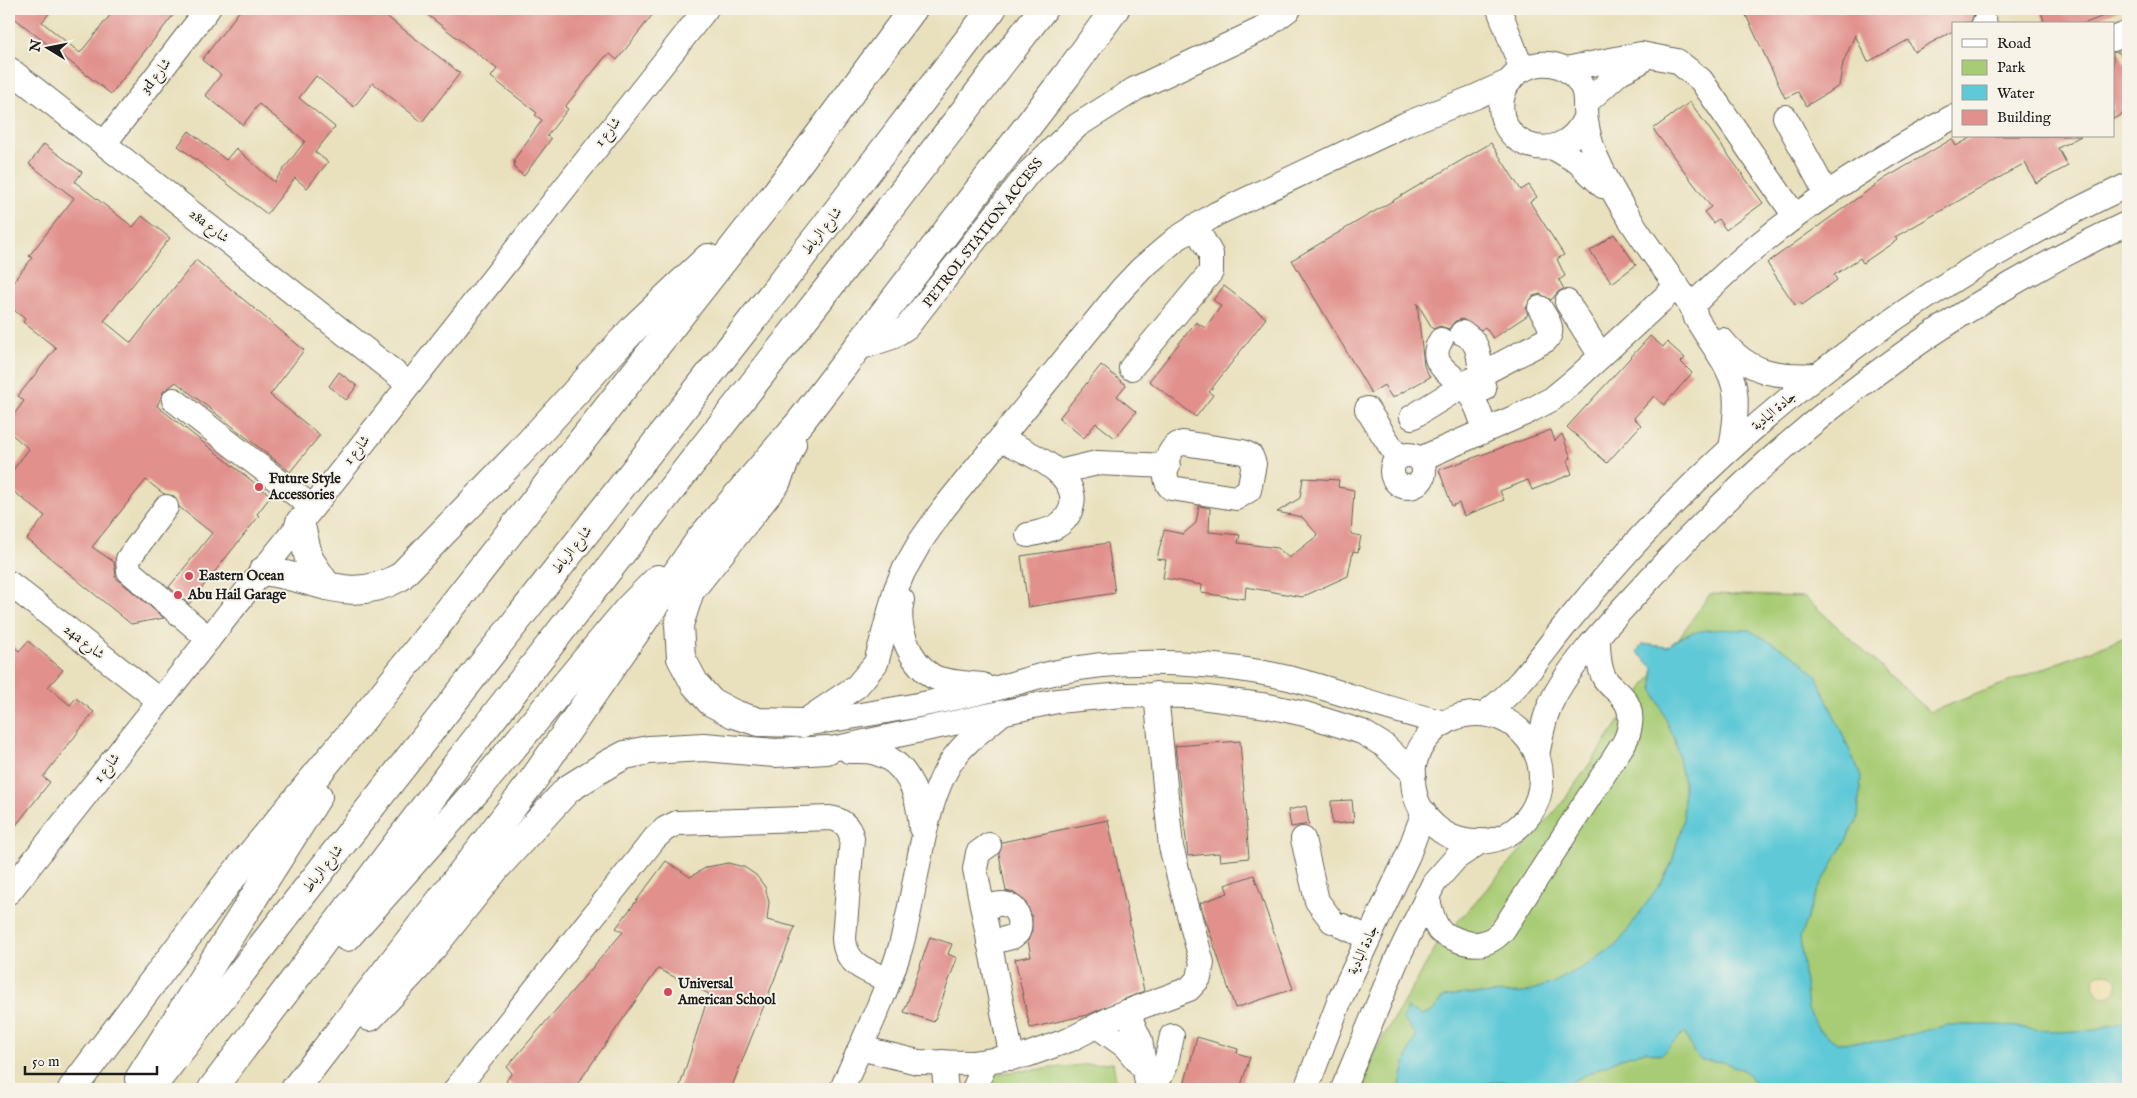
<svg xmlns="http://www.w3.org/2000/svg" width="2137" height="1098" font-family="'IM FELL English',Amiri,serif">
	<style>
		.green { fill: #a8cc75; stroke: #627448 }
		.sand { fill: #eeda9e; stroke: #857b5d }
		.water { fill: #5ec9d7; stroke: #3d727a }
		.building { fill: #e1908c }
		.lines { fill: none; stroke-linecap: round; stroke-linejoin: round }
		.minor-casing { stroke: #646155; stroke-width: 26 }
		.highway-casing { stroke: #646155; stroke-width: 30 }
		.minor { stroke: #fff; stroke-width: 24 }
		.highway { stroke: #fff; stroke-width: 28 }
		.poi-dot { fill: #d1495b; stroke: #f7f3e8; stroke-width: 2 }
		.labels { text-anchor: middle; dominant-baseline: central; stroke-width: 4; stroke-linejoin: round; paint-order: stroke }
		.street-label { font-size: 14px; fill: #1c1c1c; stroke: #f7f3e8 }
		.poi-label { font-size: 14px; font-weight: bold; fill: #1c1c1c; stroke: #f7f3e8; text-anchor: start }
	</style>
	<rect width="100%" height="100%" fill="#f7f3e8"/>
	<filter id="ink" filterUnits="userSpaceOnUse"><feTurbulence type="fractalNoise" baseFrequency=".02" numOctaves="2"/><feDisplacementMap in="SourceGraphic" scale="10" xChannelSelector="R" yChannelSelector="G"/><feConvolveMatrix kernelMatrix="1 2 1 2 8 2 1 2 1" color-interpolation-filters="sRGB"/></filter>
	<filter id="wash" filterUnits="userSpaceOnUse"><feTurbulence type="fractalNoise" baseFrequency=".0096" numOctaves="4" result="noise"/><feDisplacementMap in="SourceGraphic" scale="20" xChannelSelector="R" yChannelSelector="G"/><feGaussianBlur stdDeviation="1.12" result="paint"/><feColorMatrix in="noise" values="0 0 0 0 0 0 0 0 0 0 0 0 0 0 0 0 0 1.4 0 .05"/><feComposite in="paint" operator="in"/></filter>
	<g filter="url(#wash)">
		<rect width="100%" height="100%" fill="#e9e1be"/>
		<g class="green">
			<path d="M1710 594 1805 597 1930 712 2128 636V1089H1360L1363 1072 1437 945 1559 807Z"/>
			<path d="M1113 1062 1117 1089H986L990 1074Z"/>
		</g>
		<g class="sand">
			<path d="M2128 892V914L2120 909 2118 904 2122 896Z"/>
			<circle cx="2105" cy="985" r="12"/>
		</g>
		<path class="water" d="M1749 630 1795 656 1816 675 1861 776 1858 819 1816 894 1800 937 1808 1009 1819 1030 1837 1043 1885 1041 1947 1025H1999L2058 1032 2097 1030 2123 1022 2128 1016V1089H1760L1744 1070 1723 1062 1701 1060 1694 1053 1684 1032 1661 1055 1645 1051 1619 1059 1559 1088 1519 1082H1493L1473 1089H1399L1406 1060 1416 1035 1403 1019 1407 1008 1422 1015 1432 1012 1443 997 1464 994 1523 993 1555 982 1592 962 1620 941 1662 881 1672 862 1683 820 1684 784 1675 740 1653 690V668L1637 652 1642 644 1668 647C1690 625 1721 630 1749 630Z"/>
		<g id="blocks">
			<g class="building">
				<path d="M9 9H53L42 22 80 53 115 9H178L111 94 9 14Z"/>
				<path d="M241 9H377L460 73 422 122 373 83 354 107 316 76 299 98 335 127 315 152 328 162 307 188 295 178 267 214 178 146 189 131 226 160 236 148 274 182 305 141 259 104 243 125 205 95 221 75 202 60Z"/>
				<path d="M420 9H657L617 60 610 54 605 57 565 107 568 109 547 136 551 139 524 176 515 169 514 160 542 120 535 115 537 113 491 77 497 69Z"/>
				<path d="M1743 9H1999L1992 12 1980 10 1974 14 1971 22 1953 24V31L1914 52 1908 40 1868 62 1855 35 1843 63 1839 86 1806 106 1798 92 1785 98Z"/>
				<path d="M2040 9H2119V10L2083 24H2045Z"/>
				<path d="M2113 52H2119L2128 70V111L2113 119Z"/>
				<path d="M1690 102 1763 203 1726 230 1718 219 1713 223 1704 212 1711 207 1653 129Z"/>
				<path d="M1974 136H2081L2058 148 2068 166 2036 183 2025 163 1895 237 1897 240 1863 263 1860 258 1834 275 1837 280 1802 305 1800 302 1795 305 1767 263 1884 179 1952 139 1956 146Z"/>
				<path d="M1491 143 1521 190 1529 185 1537 197 1530 202 1564 255 1557 259 1565 276 1559 280 1564 289 1559 291 1551 300 1540 294 1533 296 1526 308 1528 315 1493 338 1485 327 1481 330 1462 319 1455 321 1449 329 1440 326 1433 329 1417 303 1424 366 1430 377 1392 398 1384 385 1371 393 1292 260Z"/>
				<path d="M44 144 82 172 75 182 133 227 142 216 170 238 104 321 131 343 196 260 304 350 270 395 320 435 290 472 176 382 163 392 157 406 271 496 257 514 259 516 189 604 169 587 212 533 179 507 174 496 164 494 146 480 92 547 114 562 116 575 115 577 164 618 131 624 27 539 45 516 9 488V475L29 449 9 432V421L24 401 18 396 56 348 23 322 25 319 9 306V287L32 258 29 256 74 198 29 164Z"/>
				<path d="M1614 234 1636 265 1612 283 1590 251Z"/>
				<path d="M1224 286 1266 318 1209 392 1213 395 1196 417 1149 381 1196 322 1205 328 1221 306 1213 300Z"/>
				<path d="M1650 336 1663 347 1667 342 1685 358 1681 362 1692 373 1664 405 1654 396 1634 418 1641 425 1607 463 1567 427Z"/>
				<path d="M1101 365 1126 385 1117 396 1136 412 1115 438 1096 423 1084 438 1059 418Z"/>
				<path d="M339 372 357 386 346 400 329 386Z"/>
				<path d="M1551 430 1555 441 1562 434 1571 458 1567 460 1572 474 1532 490 1528 480 1500 491 1504 500 1464 516 1459 503 1452 506 1439 470Z"/>
				<path d="M1303 478 1339 480 1338 487 1354 490 1351 534 1361 536 1358 552 1353 551 1348 576 1302 597 1246 587 1245 599 1201 593 1202 585 1163 578 1166 560 1157 559 1164 530 1183 534 1196 523 1199 506 1210 508 1209 532 1240 535 1238 543 1278 548 1289 558 1318 535 1302 517 1277 512 1300 498Z"/>
				<path d="M1108 543 1115 593 1028 607 1021 556Z"/>
				<path d="M28 641 63 670 48 687 70 705 76 698 94 712 43 777 50 782 9 834V642L19 651Z"/>
				<path d="M1240 741 1249 858 1220 861 1219 853 1188 856 1175 746Z"/>
				<path d="M1352 800 1354 822 1332 824 1331 801Z"/>
				<path d="M1306 806 1309 824 1291 827 1288 810Z"/>
				<path d="M1108 820 1144 991 1087 1015 1030 1028 1015 959 1031 956 1028 941 1032 931V917L1025 901 1014 893 1006 891 999 854 1002 842Z"/>
				<path d="M666 861 690 877 707 867 728 863 744 867 756 875 765 887 769 902 767 920 795 927 731 1089H679L709 994 658 969 574 1089H518L506 1081 512 1073 507 1067 623 932 616 928Z"/>
				<path d="M1254 875 1293 989 1235 1008 1200 903 1228 893 1225 885Z"/>
				<path d="M930 937 952 944 948 954 957 958 934 1022 904 1012Z"/>
				<path d="M1197 1037 1238 1049 1237 1053 1250 1057 1240 1089H1183Z"/>
			</g>
		</g>
	</g>
	<g filter="url(#ink)">
		<use href="#blocks" fill-opacity="0" stroke="#646155" stroke-width="1"/>
		<g class="lines">
			<g class="minor-casing">
				<g id="minor">
					<path d="M1499 9 1522 70"/>
					<path d="M1984 23 1985 24"/>
					<path d="M2113 39 2128 33"/>
					<path d="M9 69 409 384"/>
					<path d="M1566 69 1641 54 1677 61 1701 80 1795 216"/>
					<path d="M1587 102 1620 72 1640 62"/>
					<path d="M1785 117 1827 195"/>
					<path d="M1585 118C1561 173 1486 144 1504 91 1515 63 1552 55 1573 75 1590 91 1583 102 1586 121 1588 133 1591 146 1596 157 1620 212 1659 261 1694 310L1696 318C1731 376 1744 376 1731 448"/>
					<path d="M104 144 208 9"/>
					<path d="M1554 148 1578 162 1603 186"/>
					<path d="M1567 302 1601 356"/>
					<path d="M1691 307C1766 229 1859 169 1953 117"/>
					<path d="M1462 333C1485 342 1477 369 1484 389"/>
					<path d="M1441 340C1425 365 1454 374 1467 390 1476 401 1481 417 1485 430"/>
					<path d="M1722 340C1749 374 1777 377 1818 375"/>
					<path d="M856 349 892 337 907 327 1029 172 1078 125 1135 89 1262 29 1289 9"/>
					<path d="M1131 368 1211 272V254L1195 226"/>
					<path d="M174 400 312 507"/>
					<path d="M1367 409 1398 458"/>
					<path d="M1412 417 1480 375 1546 340C1556 329 1546 319 1540 308"/>
					<path d="M1001 439C1025 452 1083 473 1071 509 1064 528 1047 531 1028 535"/>
					<path d="M1183 443 1243 452 1251 456 1254 464 1249 490 1236 498 1171 488C1160 478 1166 444 1183 443Z"/>
					<circle cx="1408" cy="471" r="16"/>
					<path d="M1420 459 1525 413 1552 399 1575 380 1677 286"/>
					<path d="M1059 472 1097 463 1168 466"/>
					<path d="M166 507 128 559 129 571 209 639"/>
					<path d="M9 583 160 701"/>
					<path d="M902 600C895 626 909 661 932 676 945 683 967 683 982 685"/>
					<path d="M1484 714C1519 690 1540 656 1566 624 1597 586 1629 548 1664 513 1798 376 1955 266 2128 185"/>
					<circle cx="1477" cy="778" r="64"/>
					<path d="M802 723 857 686 876 663 896 589 903 572 920 542 944 508 1122 289 1141 269 1176 239 1216 214 1406 124 1475 97 1510 81"/>
					<path d="M809 723C872 714 936 703 998 688 1016 683 1034 677 1053 673 1101 662 1154 661 1203 665 1241 668 1278 674 1314 685 1358 698 1400 713 1445 723"/>
					<path d="M827 750 1057 701 1123 695 1193 696 1268 706 1305 714 1362 732 1385 746 1414 774"/>
					<path d="M849 751C858 751 868 750 876 753 910 763 919 798 921 828"/>
					<path d="M1537 755C1541 737 1543 719 1551 703 1569 664 1617 615 1647 582 1783 432 1944 309 2128 223"/>
					<path d="M1303 839 1317 901 1332 921"/>
					<path d="M989 845 978 853 975 869 1012 1058"/>
					<path d="M9 892 706 9"/>
					<path d="M1427 896C1430 908 1432 920 1439 930 1442 934 1448 936 1453 938 1472 947 1488 947 1503 930L1624 743C1631 730 1634 712 1624 699 1619 691 1610 687 1605 679 1598 668 1598 650 1598 637"/>
					<path d="M983 908C989 907 997 903 1003 904 1017 905 1022 921 1018 932L1012 937 989 943"/>
					<path d="M1343 926 1368 938"/>
					<path d="M1127 1012 1140 1040 1148 1089"/>
					<path d="M1097 1026 1125 1046 1144 1069"/>
					<path d="M860 1048 918 1062 972 1063 1027 1055 1069 1040 1116 1016 1189 989 1199 978 1202 963 1171 847 1156 694"/>
					<path d="M943 1062 946 1089"/>
					<path d="M456 1089 655 838 665 829 677 823 830 818C843 820 849 826 852 838L844 938C845 965 867 971 889 980"/>
					<path d="M842 1089C862 1043 885 997 900 949 917 893 921 804 953 759 965 742 983 729 1000 715"/>
					<path d="M974 1089 986 1062"/>
					<path d="M1154 1089 1165 1067 1172 1036"/>
					<path d="M1306 1089 1341 997 1408 855 1424 812"/>
					<path d="M1343 1089 1397 959 1434 883 1456 858 1481 841"/>
				</g>
			</g>
			<g class="highway-casing">
				<g id="highway">
					<path d="M792 444 776 483 690 591 679 625 681 658 695 684 711 702 734 714 759 722 802 723"/>
					<path d="M300 522 309 559 327 586"/>
					<path d="M263 571C316 577 348 606 400 577L519 454 635 327 708 258"/>
					<path d="M347 937 484 782 629 608 658 579"/>
					<path d="M370 1017 417 967 495 869 568 789 608 764 625 755 649 750 704 747 775 753 827 750"/>
					<path d="M139 1079 318 796"/>
					<path d="M72 1089 229 881 380 698 773 197 913 9"/>
					<path d="M150 1089 821 232 992 9"/>
					<path d="M212 1089 457 764 850 260 1043 9"/>
					<path d="M295 1089 531 783 701 538 801 421 1067 75 1115 9"/>
				</g>
			</g>
			<use href="#minor" class="minor"/>
			<use href="#highway" class="highway"/>
		</g>
	</g>
	<g class="poi-dot">
		<circle cx="259" cy="487" r="5"/>
		<circle cx="189" cy="576" r="5"/>
		<circle cx="178" cy="595" r="5"/>
		<circle cx="668" cy="992" r="5"/>
	</g>
	<g class="labels">
		<g class="street-label">
			<text transform="translate(156 76) rotate(-52)">3d شارع</text>
			<text transform="translate(608 132) rotate(-52)">شارع 1</text>
			<text transform="translate(209 226) rotate(38)">28a شارع</text>
			<text transform="translate(822 231) rotate(-52)">شارع الرباط</text>
			<text transform="translate(983 233) rotate(-52)">PETROL STATION ACCESS</text>
			<text transform="translate(1774 411) rotate(-40)">جادة البادية</text>
			<text transform="translate(357 450) rotate(-52)">شارع 1</text>
			<text transform="translate(572 550) rotate(-52)">شارع الرباط</text>
			<text transform="translate(84 642) rotate(38)">24a شارع</text>
			<text transform="translate(107 768) rotate(-52)">شارع 1</text>
			<text transform="translate(323 869) rotate(-52)">شارع الرباط</text>
			<text transform="translate(1363 950) rotate(-65)">جادة البادية</text>
		</g>
		<g class="poi-label">
			<text x="269" y="479">Future Style<tspan x="269" dy="16">Accessories</tspan></text>
			<text x="199" y="576">Eastern Ocean</text>
			<text x="188" y="595">Abu Hail Garage</text>
			<text x="678" y="984">Universal<tspan x="678" dy="16">American School</tspan></text>
		</g>
	</g>
	<rect width="2137" height="1098" fill="none" stroke="#f7f3e8" stroke-width="30"/>
	<rect x="1952" y="22" width="162" height="115" fill="#f7f3e8" stroke="#9f9d96"/>
	<rect x="1962" y="39" width="25" height="8" fill="#ffffff" stroke="#9f9d96"/>
	<text x="1997" y="48" font-size="15" fill="#1c1c1c">Road</text>
	<rect x="1962" y="60" width="25" height="15" fill="#a8cc75" stroke="#9f9d96"/>
	<text x="1997" y="72" font-size="15" fill="#1c1c1c">Park</text>
	<rect x="1962" y="85" width="25" height="15" fill="#5ec9d7" stroke="#9f9d96"/>
	<text x="1997" y="98" font-size="15" fill="#1c1c1c">Water</text>
	<rect x="1962" y="110" width="25" height="15" fill="#e1908c" stroke="#9f9d96"/>
	<text x="1997" y="122" font-size="15" fill="#1c1c1c">Building</text>
	<g transform="translate(48 48) rotate(280)" stroke="#f7f3e8" stroke-width="4" paint-order="stroke">
	<path d="M0-4L9 19L0 12L-9 19Z" fill="#1c1c1c"/>
	<text y="-8" font-size="14" font-weight="bold" text-anchor="middle" fill="#1c1c1c">N</text>
	</g>
	<path d="M25 1066v8h132v-8" fill="none" stroke="#1c1c1c" stroke-width="2.5"/>
	<text x="32" y="1066" font-size="15" fill="#1c1c1c" stroke="#f7f3e8" stroke-width="4" paint-order="stroke">50 m</text>
</svg>
